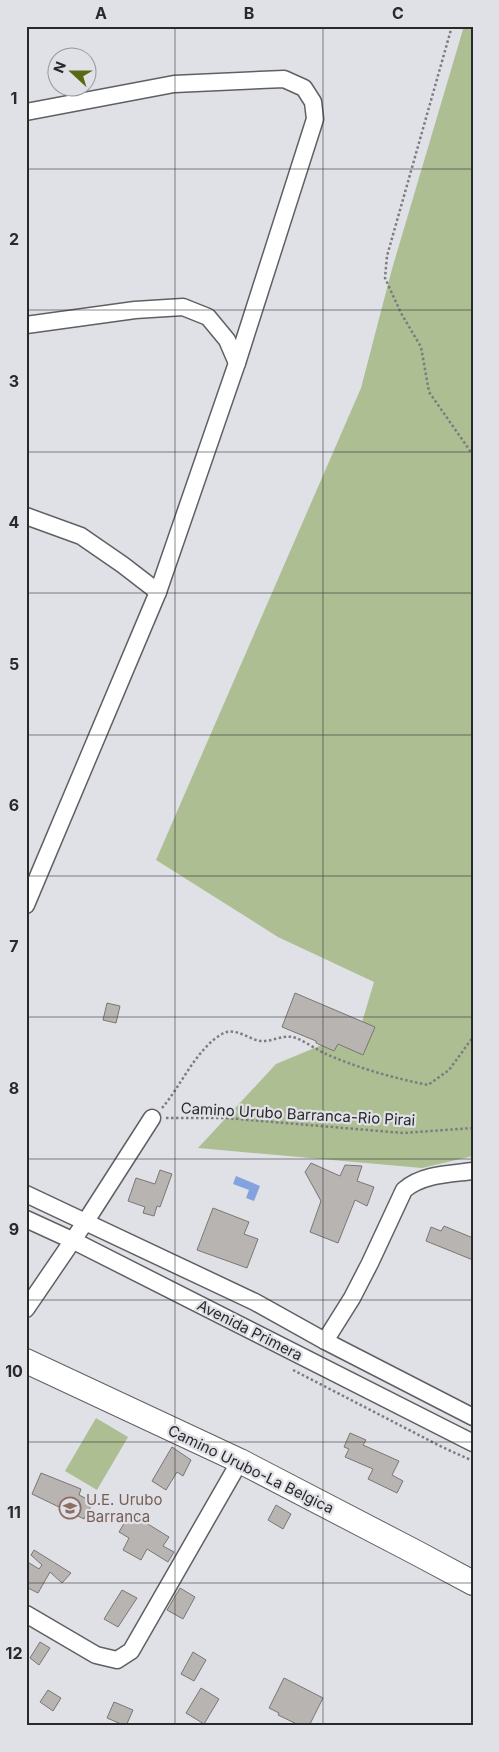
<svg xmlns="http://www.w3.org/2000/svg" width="499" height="1752" font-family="Inter,sans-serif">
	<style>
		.green { fill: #acbe92 }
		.water { fill: #83a2de }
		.building { fill: #b8b4b1; stroke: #7a7674 }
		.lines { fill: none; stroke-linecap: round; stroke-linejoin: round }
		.minor-casing { stroke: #5f6064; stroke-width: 19 }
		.secondary-casing { stroke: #5f6064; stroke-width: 26 }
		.path { stroke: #7c7c80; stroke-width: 2.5; stroke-dasharray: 2.5 2.5; stroke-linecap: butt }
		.minor { stroke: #fff; stroke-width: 16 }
		.secondary { stroke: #fff; stroke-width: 24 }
		.grid { fill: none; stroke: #29292b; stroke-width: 1; stroke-opacity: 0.55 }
		.labels { text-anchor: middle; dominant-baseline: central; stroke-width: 4.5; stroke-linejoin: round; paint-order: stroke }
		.street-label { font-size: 15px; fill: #29292b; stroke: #e0e1e6 }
		.education-label { font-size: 15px; fill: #785e54; stroke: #e0e1e6; text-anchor: start }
		.neatline { fill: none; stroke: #29292b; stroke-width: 2 }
		.grid-label { font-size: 16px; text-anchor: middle; font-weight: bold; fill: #29292b }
	</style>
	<rect width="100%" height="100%" fill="#e0e1e6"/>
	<g class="green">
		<path d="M464 26H473V1156L422 1168 198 1148 276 1064 360 1029 374 982 278 937 156 860 361 388 392 269Z"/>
		<path d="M96 1418 128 1437 97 1490 65 1471Z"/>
	</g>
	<path class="water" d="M236 1176 260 1186 254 1201 246 1198 249 1190 233 1184Z"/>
	<g class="building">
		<path d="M295 993 375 1027 363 1055 338 1044 334 1051 316 1043V1041L282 1027Z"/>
		<path d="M107 1003 120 1006 116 1023 103 1020Z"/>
		<path d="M311 1163 340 1176 345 1165 362 1166 357 1181 374 1187 367 1206 355 1200 338 1243 310 1232 321 1201 305 1172Z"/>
		<path d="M160 1170 172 1174 160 1207 157 1206 154 1216 143 1213 145 1207 128 1201 136 1178 155 1184Z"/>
		<path d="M213 1208 249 1222 244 1234 258 1239 247 1268 197 1250Z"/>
		<path d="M444 1226 473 1238V1260L426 1241 431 1227 441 1231Z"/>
		<path d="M350 1433 366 1440 363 1445 399 1461 392 1475 403 1481 397 1493 368 1479 373 1469 345 1457 349 1449 344 1447Z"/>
		<path d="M172 1447 191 1460 183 1476 177 1472 166 1490 152 1481Z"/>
		<path d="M41 1473 81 1489 79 1495 93 1502 84 1519 32 1494Z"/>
		<path d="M276 1505 291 1514 283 1529 268 1520Z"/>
		<path d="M130 1513 169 1537 163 1546 174 1552 168 1562 147 1549 141 1560 123 1550 129 1538 119 1532Z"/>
		<path d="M34 1550 71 1573 62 1583 50 1572 38 1593 26 1587V1561L39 1569 42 1565 31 1555Z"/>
		<path d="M180 1588 195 1597 183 1619 167 1610Z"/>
		<path d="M122 1590 137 1598 118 1627 104 1619Z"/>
		<path d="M40 1642 50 1648 39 1665 30 1658Z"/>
		<path d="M193 1652 206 1660 194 1681 181 1674Z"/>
		<path d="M284 1678 323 1698 309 1726H301L278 1715 279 1713 269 1708Z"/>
		<path d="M201 1688 219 1699 204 1724 186 1713Z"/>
		<path d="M48 1690 61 1698 53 1711 40 1702Z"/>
		<path d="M114 1702 133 1710 126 1726 107 1718Z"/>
	</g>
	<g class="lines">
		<g class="minor-casing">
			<g id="minor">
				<path d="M26 112 174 84 284 79 304 88 313 102 315 119 237 363 158 592 26 905"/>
				<path d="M26 325 135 310 183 307 208 317 227 340 237 363"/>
				<path d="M26 516 81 536 123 565 158 592"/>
				<path d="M26 1194 255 1302 325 1341 473 1417"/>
				<path d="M26 1219 74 1241 473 1443"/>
				<path d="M26 1309 86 1221 152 1118"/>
				<path d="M325 1341 352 1298 370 1263 404 1190C422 1174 450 1174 473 1171"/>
				<path d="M26 1614 96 1655 117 1660 131 1651 240 1461"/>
			</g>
		</g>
		<g class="secondary-casing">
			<path id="secondary" d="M26 1361 240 1461 415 1552 473 1583"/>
		</g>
		<g class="path">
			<path d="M452 26 387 256 385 278 401 313 421 347 429 392 473 455"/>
			<path d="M162 1108C181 1086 196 1049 222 1034 235 1026 249 1040 261 1041 271 1042 282 1035 292 1037 300 1038 317 1050 326 1054 358 1068 393 1078 428 1085L449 1070 473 1037"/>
			<path d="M166 1118H226L403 1133 473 1128"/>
			<path d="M293 1370 442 1447 473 1461"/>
		</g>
		<use href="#minor" class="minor"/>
		<use href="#secondary" class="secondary"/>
	</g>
	<path class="grid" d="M175 26V1726M323 26V1726M26 169H473M26 310H473M26 452H473M26 593H473M26 735H473M26 876H473M26 1017H473M26 1159H473M26 1300H473M26 1442H473M26 1583H473"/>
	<defs>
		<g id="school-ring" transform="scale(1.125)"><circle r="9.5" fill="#e0e1e6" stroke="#8d6e63" stroke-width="1.5"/><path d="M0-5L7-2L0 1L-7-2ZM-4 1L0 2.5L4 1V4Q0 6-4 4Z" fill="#8d6e63"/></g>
	</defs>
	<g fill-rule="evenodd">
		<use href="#school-ring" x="70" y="1508"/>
	</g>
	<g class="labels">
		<g class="street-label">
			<text transform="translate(298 1114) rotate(3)">Camino Urubo Barranca-Rio Pirai</text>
			<text transform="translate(250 1330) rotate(27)">Avenida Primera</text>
			<text transform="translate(251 1469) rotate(26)">Camino Urubo-La Belgica</text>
		</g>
		<g class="education-label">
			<text x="86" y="1499">U.E. Urubo<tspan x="86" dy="17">Barranca</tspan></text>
		</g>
	</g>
	<rect width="499" height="1752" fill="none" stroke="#e0e1e6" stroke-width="55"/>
	<g transform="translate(72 72) rotate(291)"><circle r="24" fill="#e0e1e6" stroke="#97979b"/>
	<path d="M0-4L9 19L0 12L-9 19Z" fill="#576914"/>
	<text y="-8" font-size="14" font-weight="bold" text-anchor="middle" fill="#29292b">N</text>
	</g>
	<rect x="28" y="28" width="444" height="1696" class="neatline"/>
	<g class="grid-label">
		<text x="101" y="19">A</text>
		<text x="249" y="19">B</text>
		<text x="398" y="19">C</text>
		<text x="14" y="104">1</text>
		<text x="14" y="245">2</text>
		<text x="14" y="387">3</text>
		<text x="14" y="528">4</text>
		<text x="14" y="670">5</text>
		<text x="14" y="811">6</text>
		<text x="14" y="952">7</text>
		<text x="14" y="1094">8</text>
		<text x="14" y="1235">9</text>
		<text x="14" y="1377">10</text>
		<text x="14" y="1518">11</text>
		<text x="14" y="1659">12</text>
	</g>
</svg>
